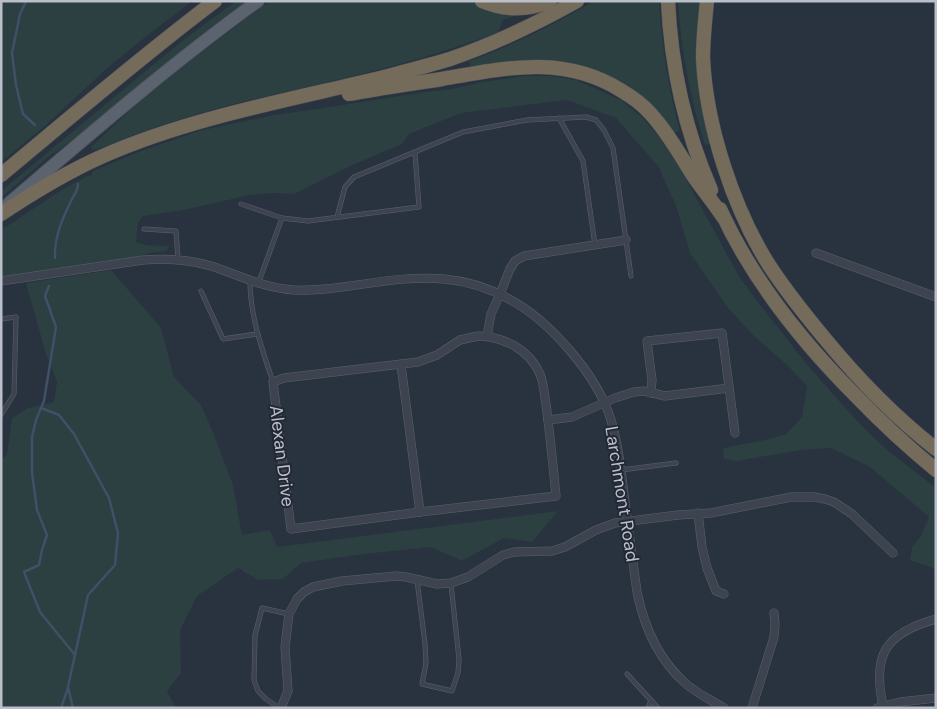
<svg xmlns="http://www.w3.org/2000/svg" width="937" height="709" font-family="'DM Sans',sans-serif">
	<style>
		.green { fill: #2c3f41 }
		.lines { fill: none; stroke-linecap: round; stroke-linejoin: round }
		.stream { stroke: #414f67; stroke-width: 2.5 }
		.lane-casing { stroke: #5b626d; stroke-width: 5 }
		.street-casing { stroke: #5b626d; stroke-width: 9 }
		.primary-casing { stroke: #474d59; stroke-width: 14 }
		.highway-casing { stroke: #484f5a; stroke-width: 15 }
		.lane { stroke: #3d4450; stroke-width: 4 }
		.street { stroke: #3d4450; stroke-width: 8 }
		.primary { stroke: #5b636f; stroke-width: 12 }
		.highway { stroke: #756b5b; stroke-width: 14 }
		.labels { text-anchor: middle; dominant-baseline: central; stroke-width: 4; stroke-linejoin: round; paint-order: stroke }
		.street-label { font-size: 18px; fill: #babfca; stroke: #222935 }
	</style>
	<rect width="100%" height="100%" fill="#29323f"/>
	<g class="green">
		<path d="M1 1H192L134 46 105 70 45 126 1 162Z"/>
		<path d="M236 1H246L212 26 98 120 64 146 48 157 1 198V191L154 64 190 35Z"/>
		<path d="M270 1H470L485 9 516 13 512 17 503 20 498 32C409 67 315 84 222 107 194 115 166 123 139 133 123 139 108 147 92 150L91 148 93 145 136 105 153 91 201 53Z"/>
		<path d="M594 1H659C662 46 668 88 680 131L672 133 605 75 471 68 469 61C514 45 553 25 594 1Z"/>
		<path d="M678 1H700C693 52 699 94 710 144L705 145C690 98 681 51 678 1Z"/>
		<path d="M525 76H553L576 80 621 100 644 119 662 141 682 172 740 278 761 306 809 367 859 423 886 449 936 488V569L910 560 912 547 921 536 929 517 870 467 831 448 801 450 737 461 724 459 723 448 766 440 786 434 802 417 807 386 788 366 753 335 728 308 690 253 676 206 658 166 616 118 567 100 461 113 409 134 402 144 348 167 294 194 272 193 250 195 184 210 143 216 138 223 136 242 147 245 170 246 166 251 150 253 137 257 1 278V230L60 191 87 176H91L93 171 141 151 202 130 274 115 336 106 425 92 452 89 482 82Z"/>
		<path d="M111 270 161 328 174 377 201 405 213 432 233 485 242 535 270 530 277 547 558 511 532 542 504 538 462 561 431 547 364 554 301 563 283 579 258 580 238 568 197 596 180 630 181 673 167 691 176 708H1V460L7 454 12 418 28 408 54 402 57 382 46 354 26 283Z"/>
	</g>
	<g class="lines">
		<g class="stream">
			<path d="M26 1 20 14 12 53 16 85 23 114 35 125"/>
			<path d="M55 258C54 237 63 217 72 199 75 194 78 190 78 184"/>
			<path d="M49 286 45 296 56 327 44 401 36 420 32 437V473L37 510 47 535 42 550 39 565 24 572 40 612 75 655"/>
			<path d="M41 408 59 415 74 434 109 498 118 533 115 565 88 595 68 687 73 708"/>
			<path d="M61 708 68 688"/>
		</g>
		<g class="lane-casing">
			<g id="lane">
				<path d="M559 118 583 161 595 245"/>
				<path d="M241 204 282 218 308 221 419 207 415 153"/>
				<path d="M337 217 345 187 354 177 463 132 527 120 586 117 596 120 604 130 613 148 631 276"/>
				<path d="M144 229 176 231 178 259"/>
				<path d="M250 281C250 316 262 349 273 382"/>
				<path d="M258 284 282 218"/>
				<path d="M201 291 223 339 257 334"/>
				<path d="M1 319 16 317 14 394 1 415"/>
				<path d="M621 470 676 463"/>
				<path d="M417 580 425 644 426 663 422 684 452 691 458 673 459 659 451 584"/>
				<path d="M627 674 658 708"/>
				<path d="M279 708 266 699 258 691 254 680 255 635 262 608 289 614"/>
				<path d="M648 708 651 700"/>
			</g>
		</g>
		<g class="street-casing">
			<g id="street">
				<path d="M816 253 936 297"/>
				<path d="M1 281 143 260C166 258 188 259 211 266 238 275 264 288 294 290 344 292 393 274 444 279 467 281 489 288 509 299 549 320 596 374 610 417 618 442 621 469 624 495 628 527 633 560 637 592 644 626 658 659 685 683 696 693 711 700 724 708"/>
				<path d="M478 336C504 337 529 349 540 374 544 383 544 394 546 404 550 435 553 465 556 496L420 512 291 529 273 382 284 378 418 362 437 355 460 340Z"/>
				<path d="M487 336 491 314 500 294 510 269 515 261 524 256 626 240"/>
				<path d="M401 365 420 512"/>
				<path d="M651 393 652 380 647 341 722 333 735 433"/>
				<path d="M548 420 572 417 615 398 634 392 644 391 665 396 729 388"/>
				<path d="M698 513 702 547 707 568 716 591 724 594"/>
				<path d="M883 706C872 655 885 633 936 619"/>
				<path d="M281 708 288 691 285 647 289 614 297 599 304 592 313 587 342 581 396 576 406 577 437 584 451 583 468 577 503 555 514 552 552 551 565 547 596 530 615 523 678 515 711 513 791 497H814L825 499 834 502 852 514 893 553"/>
				<path d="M752 708 774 637 775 624 774 613"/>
				<path d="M877 708 900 702 936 698"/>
			</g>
		</g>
		<g class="primary-casing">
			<path id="primary" d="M9 203C90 134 171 64 258 1"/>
		</g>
		<g class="highway-casing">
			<g id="highway">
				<path d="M482 1C504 10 528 11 550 1"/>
				<path d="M668 1C671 66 685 130 711 190"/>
				<path d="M707 1C705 20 703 39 703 58 706 125 733 208 769 265 786 291 806 316 826 340 859 380 895 417 936 449"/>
				<path d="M349 94C380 88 411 84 442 79 505 68 564 54 622 91 632 97 641 103 649 112 667 131 680 155 694 177 703 190 714 203 723 217"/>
				<path d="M1 175C72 116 142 56 215 1"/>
				<path d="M720 209C752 280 802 342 857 397 882 423 908 447 936 470"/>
				<path d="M1 214C34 192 67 172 103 156 189 118 289 100 380 78 403 72 427 66 450 59 494 44 536 24 577 1"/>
			</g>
		</g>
		<use href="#lane" class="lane"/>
		<use href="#street" class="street"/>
		<use href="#primary" class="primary"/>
		<use href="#highway" class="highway"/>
	</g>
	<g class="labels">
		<g class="street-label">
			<text transform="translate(282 456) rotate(83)">Alexan Drive</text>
			<text transform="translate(622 494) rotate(81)">Larchmont Road</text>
		</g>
	</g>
	<rect width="937" height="709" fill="none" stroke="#babfca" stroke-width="5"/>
</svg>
